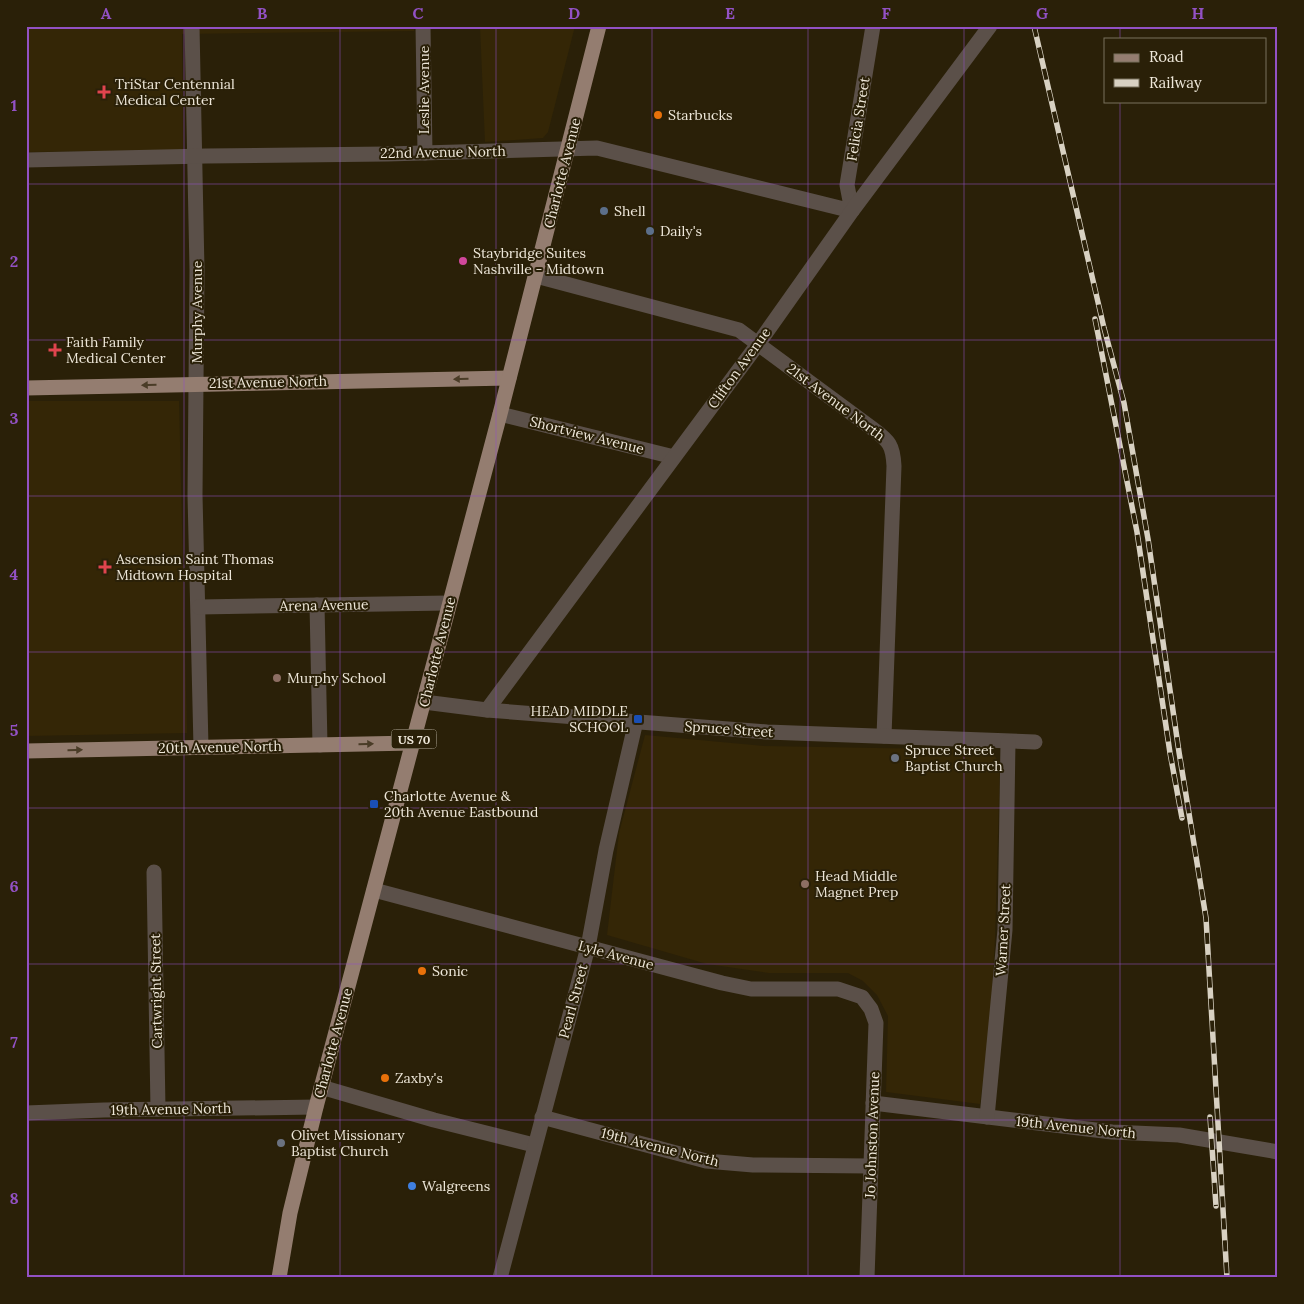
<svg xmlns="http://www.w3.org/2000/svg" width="1304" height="1304" font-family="Lora,serif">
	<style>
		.built { fill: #342606 }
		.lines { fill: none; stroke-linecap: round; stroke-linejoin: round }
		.minor { stroke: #5b5049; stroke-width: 15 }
		.major { stroke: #947d70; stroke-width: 15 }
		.rail-casing { stroke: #d8d1c2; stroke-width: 5.5 }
		.rail { stroke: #2a2008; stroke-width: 4; stroke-dasharray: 11; stroke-linecap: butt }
		.oneway { fill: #4a3c27 }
		.grid { fill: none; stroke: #9251c4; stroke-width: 1; stroke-opacity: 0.55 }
		.health-dot { fill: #e0444e; stroke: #2a2008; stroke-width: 2 }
		.food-dot { fill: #e8710a; stroke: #2a2008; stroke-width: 2 }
		.service-dot { fill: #5c6f8a; stroke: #2a2008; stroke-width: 2 }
		.hotel-dot { fill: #d1479c; stroke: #2a2008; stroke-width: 2 }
		.education-dot { fill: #8d6e63; stroke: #2a2008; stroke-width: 2 }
		.transit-dot { fill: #1a4fb4; stroke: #2a2008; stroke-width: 2 }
		.worship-dot { fill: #6b7280; stroke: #2a2008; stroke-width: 2 }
		.shop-dot { fill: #3f7fe0; stroke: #2a2008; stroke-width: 2 }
		.labels { text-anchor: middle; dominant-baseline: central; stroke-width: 4; stroke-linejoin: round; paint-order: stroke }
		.shield { fill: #2a2008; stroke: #b3ab9a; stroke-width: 1 }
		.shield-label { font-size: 12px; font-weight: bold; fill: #eee7d9 }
		.poi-label { font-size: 14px; fill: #eee7d9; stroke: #2a2008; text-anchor: start }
		.street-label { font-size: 14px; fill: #eee7d9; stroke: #2a2008 }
		.neatline { fill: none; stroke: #9251c4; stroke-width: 2 }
		.grid-label { font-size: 16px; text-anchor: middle; font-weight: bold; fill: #9251c4 }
	</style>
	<rect width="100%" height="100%" fill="#2a2008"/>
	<g class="built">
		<path d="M26 26H414V31L182 34 183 150 26 152Z"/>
		<path d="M480 26H575L548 132 543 138 485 142Z"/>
		<path d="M26 401H179L187 733 26 736Z"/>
		<path d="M645 735 764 746 990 750 1000 763 995 939 990 1024 980 1104 886 1092 888 1016 877 995 863 981 848 973H769L707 964 607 935 619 833Z"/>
	</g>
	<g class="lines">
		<g class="minor">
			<path d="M192 26 197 270 195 495 201 747"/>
			<path d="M423 26 425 153"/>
			<path d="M26 160 206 156 387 154 597 148 852 211 847 185 873 26"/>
			<path d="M536 276 739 330 873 429C889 441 893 445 894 466L884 736"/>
			<path d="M500 414 674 457"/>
			<path d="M317 605 320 745"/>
			<path d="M199 607 449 603"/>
			<path d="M424 702 487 710 767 732 1035 742"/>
			<path d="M487 710 758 344 852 211 990 26"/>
			<path d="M154 872 158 1109"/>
			<path d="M374 890 722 983 751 989H838L862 997 871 1009 876 1023 867 1278"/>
			<path d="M321 1087 434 1120 534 1145"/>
			<path d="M873 1103 1112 1132 1179 1135 1278 1152"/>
			<path d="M26 1113 104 1110 316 1107"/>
			<path d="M542 1117 706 1161 753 1165 870 1166"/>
			<path d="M987 1117 1005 930 1008 742"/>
			<path d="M500 1278 588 947 606 850 636 721"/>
		</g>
		<g class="major">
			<path d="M26 388 509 378"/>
			<path d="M26 751 413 743"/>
			<path d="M279 1278 290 1213 316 1107 500 414 599 26"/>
		</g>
		<g class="rail-casing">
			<g id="rail">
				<path d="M1034 26 1104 328 1124 403 1148 539 1179 752 1206 918 1227 1278"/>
				<path d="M1095 319 1137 532 1170 753 1182 818"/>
				<path d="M1210 1117 1216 1206"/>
			</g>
		</g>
		<use href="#rail" class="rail"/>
	</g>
	<defs><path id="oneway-solid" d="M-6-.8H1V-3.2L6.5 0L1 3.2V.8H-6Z" transform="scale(1.25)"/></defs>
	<g class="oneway">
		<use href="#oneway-solid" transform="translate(461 379) rotate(179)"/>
		<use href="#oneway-solid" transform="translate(149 385) rotate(178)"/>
		<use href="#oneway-solid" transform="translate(366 744) rotate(-1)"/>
		<use href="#oneway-solid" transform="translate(75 750) rotate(-1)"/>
	</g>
	<path class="grid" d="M184 26V1278M340 26V1278M496 26V1278M652 26V1278M808 26V1278M964 26V1278M1120 26V39M1120 101V1278M26 184H1278M26 340H1278M26 496H1278M26 652H1278M26 808H1278M26 964H1278M26 1120H1278"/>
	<g class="health-dot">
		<path d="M101.5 84.5h5v5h5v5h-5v5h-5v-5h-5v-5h5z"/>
		<path d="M52.5 342.5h5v5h5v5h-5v5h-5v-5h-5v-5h5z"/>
		<path d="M102.5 559.5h5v5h5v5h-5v5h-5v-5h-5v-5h5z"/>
	</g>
	<g class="food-dot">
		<circle cx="658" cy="115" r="5"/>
		<circle cx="422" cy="971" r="5"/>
		<circle cx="385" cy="1078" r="5"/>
	</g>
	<g class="service-dot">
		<circle cx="604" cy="211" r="5"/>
		<circle cx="650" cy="231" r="5"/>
	</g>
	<circle class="hotel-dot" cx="463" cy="261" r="5"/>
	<g class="education-dot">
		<circle cx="277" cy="678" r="5"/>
		<circle cx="805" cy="884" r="5"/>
	</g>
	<g class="transit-dot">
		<rect x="633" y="714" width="10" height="10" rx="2.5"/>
		<rect x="369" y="799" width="10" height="10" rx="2.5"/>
	</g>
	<g class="worship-dot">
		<circle cx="895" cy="758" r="5"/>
		<circle cx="281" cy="1143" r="5"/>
	</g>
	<circle class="shop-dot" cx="412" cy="1186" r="5"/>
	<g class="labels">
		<rect class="shield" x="391.5" y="729.5" width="45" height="19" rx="4"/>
		<g class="shield-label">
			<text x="414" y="739">US 70</text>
		</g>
		<g class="poi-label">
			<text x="115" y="84">TriStar Centennial<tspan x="115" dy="16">Medical Center</tspan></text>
			<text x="668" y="115">Starbucks</text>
			<text x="614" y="211">Shell</text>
			<text x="660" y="231">Daily's</text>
			<text x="473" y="253">Staybridge Suites<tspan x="473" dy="16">Nashville - Midtown</tspan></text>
			<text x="66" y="342">Faith Family<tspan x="66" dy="16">Medical Center</tspan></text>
			<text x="116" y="559">Ascension Saint Thomas<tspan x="116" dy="16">Midtown Hospital</tspan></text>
			<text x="287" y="678">Murphy School</text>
			<text x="628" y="711" text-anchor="end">HEAD MIDDLE<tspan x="628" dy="16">SCHOOL</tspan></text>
			<text x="905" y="750">Spruce Street<tspan x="905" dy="16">Baptist Church</tspan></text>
			<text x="384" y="796">Charlotte Avenue &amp;<tspan x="384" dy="16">20th Avenue Eastbound</tspan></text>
			<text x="815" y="876">Head Middle<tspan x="815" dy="16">Magnet Prep</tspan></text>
			<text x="432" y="971">Sonic</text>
			<text x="395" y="1078">Zaxby's</text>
			<text x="291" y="1135">Olivet Missionary<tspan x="291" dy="16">Baptist Church</tspan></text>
			<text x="422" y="1186">Walgreens</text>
		</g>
		<g class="street-label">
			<text transform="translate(424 90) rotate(-90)">Leslie Avenue</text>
			<text transform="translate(858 119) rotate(-81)">Felicia Street</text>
			<text transform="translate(443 152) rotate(-1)">22nd Avenue North</text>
			<text transform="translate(562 173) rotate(-76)">Charlotte Avenue</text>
			<text transform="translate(197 312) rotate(-90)">Murphy Avenue</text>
			<text transform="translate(739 368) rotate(-54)">Clifton Avenue</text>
			<text transform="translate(268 382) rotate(-1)">21st Avenue North</text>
			<text transform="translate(836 402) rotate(37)">21st Avenue North</text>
			<text transform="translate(587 435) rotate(14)">Shortview Avenue</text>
			<text transform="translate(324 605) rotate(-1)">Arena Avenue</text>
			<text transform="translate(437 652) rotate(-76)">Charlotte Avenue</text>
			<text transform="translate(729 729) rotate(4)">Spruce Street</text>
			<text transform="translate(220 747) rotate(-1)">20th Avenue North</text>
			<text transform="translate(1003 930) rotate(-87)">Warner Street</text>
			<text transform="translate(616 955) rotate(15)">Lyle Avenue</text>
			<text transform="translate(156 991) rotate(-91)">Cartwright Street</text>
			<text transform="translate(573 1001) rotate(-75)">Pearl Street</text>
			<text transform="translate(333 1043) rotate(-75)">Charlotte Avenue</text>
			<text transform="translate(171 1109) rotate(-1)">19th Avenue North</text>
			<text transform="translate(1076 1127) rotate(6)">19th Avenue North</text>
			<text transform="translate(872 1135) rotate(-88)">Jo Johnston Avenue</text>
			<text transform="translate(660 1147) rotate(14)">19th Avenue North</text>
		</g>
	</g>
	<rect width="1304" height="1304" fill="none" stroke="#2a2008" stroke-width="55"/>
	<rect x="1104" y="38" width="162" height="65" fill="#2a2008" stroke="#78705c"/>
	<rect x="1114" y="54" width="25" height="8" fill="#947d70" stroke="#78705c"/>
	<text x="1149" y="62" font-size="15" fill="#eee7d9">Road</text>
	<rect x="1114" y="79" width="25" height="8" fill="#d8d1c2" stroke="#78705c"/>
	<text x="1149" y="88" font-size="15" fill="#eee7d9">Railway</text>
	<rect x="28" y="28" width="1248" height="1248" class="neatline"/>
	<g class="grid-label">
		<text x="106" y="19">A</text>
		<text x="262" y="19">B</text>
		<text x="418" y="19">C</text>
		<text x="574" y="19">D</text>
		<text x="730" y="19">E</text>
		<text x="886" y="19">F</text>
		<text x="1042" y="19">G</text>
		<text x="1198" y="19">H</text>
		<text x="14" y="111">1</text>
		<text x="14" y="267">2</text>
		<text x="14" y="424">3</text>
		<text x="14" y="580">4</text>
		<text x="14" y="736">5</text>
		<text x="14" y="892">6</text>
		<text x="14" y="1048">7</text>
		<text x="14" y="1204">8</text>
	</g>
</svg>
